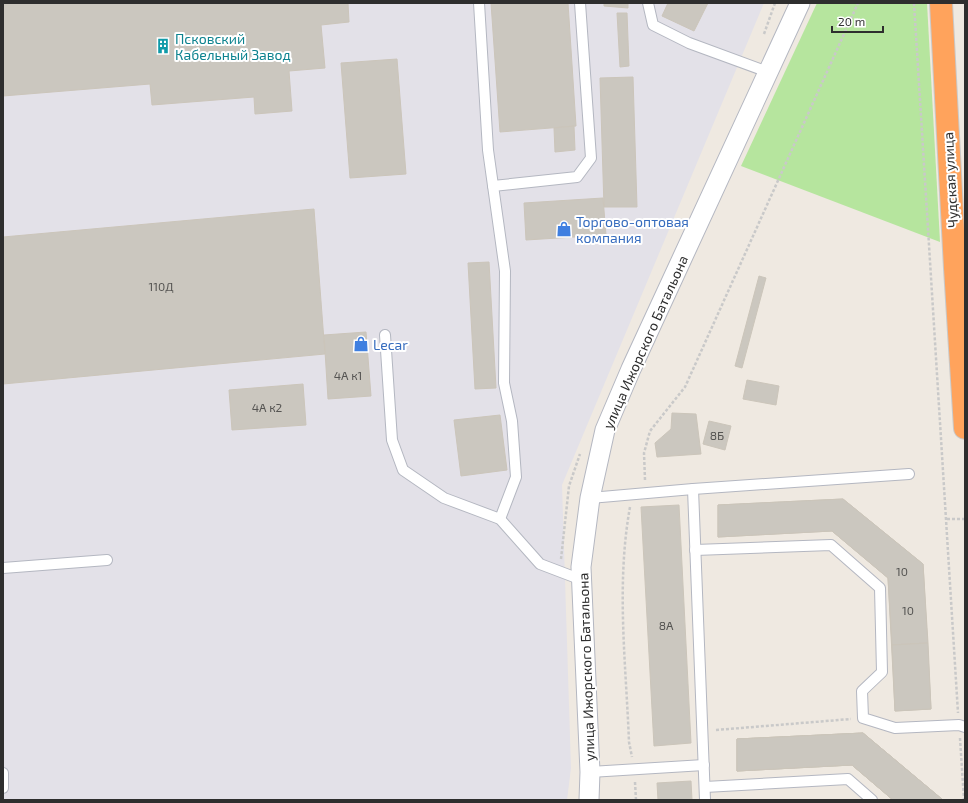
<svg xmlns="http://www.w3.org/2000/svg" width="968" height="803" font-family="'Exo 2',sans-serif">
	<style>
		.industrial { fill: #e3e1e8 }
		.green { fill: #b6e59e }
		.building { fill: #cbc7bf; stroke: #cbc5ba }
		.lines { fill: none; stroke-linecap: round; stroke-linejoin: round }
		.lane-casing { stroke: #b4b7c1; stroke-width: 12 }
		.street-casing { stroke: #b4b7c1; stroke-width: 21 }
		.highway-casing { stroke: #c9c9c9; stroke-width: 24 }
		.path { stroke: #c9c9c9; stroke-width: 2.5; stroke-dasharray: 3 2; stroke-linecap: butt }
		.lane { stroke: #fff; stroke-width: 10 }
		.street { stroke: #fff; stroke-width: 19 }
		.highway { stroke: #ffa35c; stroke-width: 22 }
		.labels { text-anchor: middle; dominant-baseline: central; stroke-width: 4; stroke-linejoin: round; paint-order: stroke }
		.number-label { font-size: 12px; fill: #555452 }
		.culture-label { font-size: 14px; fill: #0d838f; stroke: #fff; text-anchor: start }
		.street-label { font-size: 14px; fill: #2e2e2e; stroke: #fff }
		.shop-label { font-size: 14px; fill: #366cbe; stroke: #fff; text-anchor: start }
	</style>
	<rect width="100%" height="100%" fill="#efe9e1"/>
	<path class="industrial" d="M3 3H764L562 485 571 768 567 800H3Z"/>
	<path class="green" d="M817 3H927L940 242 741 166Z"/>
	<g class="building">
		<path d="M3 3H348L349 22 321 25 325 68 289 71 292 111 255 114 254 97 152 105 150 84 3 96Z"/>
		<path d="M491 3H568L576 126 500 132Z"/>
		<path d="M604 3H628V8L604 6Z"/>
		<path d="M668 3H708L694 31 662 16Z"/>
		<path d="M617 13H627L629 66 620 67Z"/>
		<path d="M397 59 406 174 350 178 341 63Z"/>
		<path d="M633 77 637 207H604L600 78Z"/>
		<path d="M574 126 575 150 555 152 554 128Z"/>
		<path d="M603 198 606 235 526 240 524 203Z"/>
		<path d="M314 209 325 354 3 384V237Z"/>
		<path d="M489 262 496 388 475 389 468 263Z"/>
		<path d="M759 276 766 278 742 368 735 366Z"/>
		<path d="M366 332 371 396 328 399 324 335Z"/>
		<path d="M747 380 779 386 776 405 743 399Z"/>
		<path d="M303 384 306 425 232 430 229 390Z"/>
		<path d="M672 413 696 414 701 454 657 457 655 443 671 429Z"/>
		<path d="M500 415 507 470 461 476 454 420Z"/>
		<path d="M709 421 731 426 725 450 703 444Z"/>
		<path d="M843 499 923 564 931 709 895 711 888 578 832 531 718 537V505Z"/>
		<path d="M843 499 923 564 928 643 892 645 888 578 832 531 718 537V505Z"/>
		<path d="M679 505 691 743 654 746 641 507Z"/>
		<path d="M928 643 931 709 895 711 892 645Z"/>
		<path d="M863 733 943 800H893L852 765 737 771V739Z"/>
		<path d="M863 733 943 800H893L852 765 737 771V739Z"/>
		<path d="M863 733 943 800H893L852 765 737 771V739Z"/>
		<path d="M691 781 692 800H658L657 783Z"/>
	</g>
	<g class="lines">
		<g class="lane-casing">
			<g id="lane">
				<path d="M479 3 488 150 505 271 504 383 512 421 516 477 500 519"/>
				<path d="M648 3 653 25 689 43 768 72"/>
				<path d="M493 186 577 177 591 158 580 3"/>
				<path d="M385 335 392 440 403 470 444 498 500 519 540 564 582 580"/>
				<path d="M693 489 705 800"/>
				<path d="M590 498 693 489 909 474"/>
				<path d="M695 550 831 545 880 588 882 672 862 691 863 718 895 728 959 725 965 727"/>
				<path d="M3 568 107 560"/>
				<path d="M590 772 704 765"/>
				<path d="M3 773V788"/>
				<path d="M705 787 848 779 872 800"/>
			</g>
		</g>
		<g class="street-casing">
			<path id="street" d="M589 800 590 772 581 567 590 498 605 430 631 369 800 3"/>
		</g>
		<g class="highway-casing">
			<path id="highway" d="M941 3 955 268 965 428"/>
		</g>
		<g class="path">
			<path d="M914 3 958 713"/>
			<path d="M764 34 775 3"/>
			<path d="M645 480 644 453 650 431 685 387 858 3"/>
			<path d="M630 507C616 584 626 664 629 742L632 757"/>
			<path d="M947 519H965"/>
			<path d="M561 559 569 486 580 454"/>
			<path d="M716 730 851 719"/>
			<path d="M960 738 964 800"/>
			<path d="M635 782 636 800"/>
		</g>
		<use href="#lane" class="lane"/>
		<use href="#street" class="street"/>
		<use href="#highway" class="highway"/>
	</g>
	<defs>
		<g id="building-bare" transform="scale(1.2)"><path d="M-4-6H4V6H1V3H-1V6H-4ZM-2.5-4.3h1.7v1.8h-1.7ZM.8-4.3h1.7v1.8H.8ZM-2.5-1h1.7V.8h-1.7ZM.8-1h1.7V.8H.8Z" fill="#0f9aa8" stroke="#fff" stroke-width="2.5" paint-order="stroke"/></g>
		<g id="shop-bare" transform="scale(1.2)"><path d="M-5-2.5h2.3a2.7 3.5 0 0 1 5.4 0H5L5.5 6h-11ZM-1.5-2.5h3a1.5 2.3 0 0 0-3 0Z" fill="#3f7fe0" stroke="#fff" stroke-width="2.5" paint-order="stroke"/></g>
	</defs>
	<g fill-rule="evenodd">
		<use href="#building-bare" x="163" y="46"/>
		<use href="#shop-bare" x="564" y="229"/>
		<use href="#shop-bare" x="361" y="344"/>
	</g>
	<g class="labels">
		<g class="number-label">
			<text x="161" y="286">110Д</text>
			<text x="348" y="375">4А к1</text>
			<text x="267" y="407">4А к2</text>
			<text x="717" y="435">8Б</text>
			<text x="902" y="571">10</text>
			<text x="908" y="610">10</text>
			<text x="666" y="625">8А</text>
		</g>
		<g class="culture-label">
			<text x="175" y="38">Псковский<tspan x="175" dy="16">Кабельный Завод</tspan></text>
		</g>
		<g class="street-label">
			<text transform="translate(950 180) rotate(-93)">Чудская улица</text>
			<text transform="translate(645 342) rotate(-66)">улица Ижорского Батальона</text>
			<text transform="translate(586 667) rotate(-92)">улица Ижорского Батальона</text>
		</g>
		<g class="shop-label">
			<text x="576" y="221">Торгово-оптовая<tspan x="576" dy="16">компания</tspan></text>
			<text x="373" y="344">Lecar</text>
		</g>
	</g>
	<rect width="968" height="803" fill="none" stroke="#2e2e2e" stroke-width="8"/>
	<path d="M832 26v6h51v-6" fill="none" stroke="#2e2e2e" stroke-width="2"/>
	<text x="838" y="26" font-size="12" fill="#2e2e2e" stroke="#ffffff" stroke-width="3" paint-order="stroke">20 m</text>
</svg>
